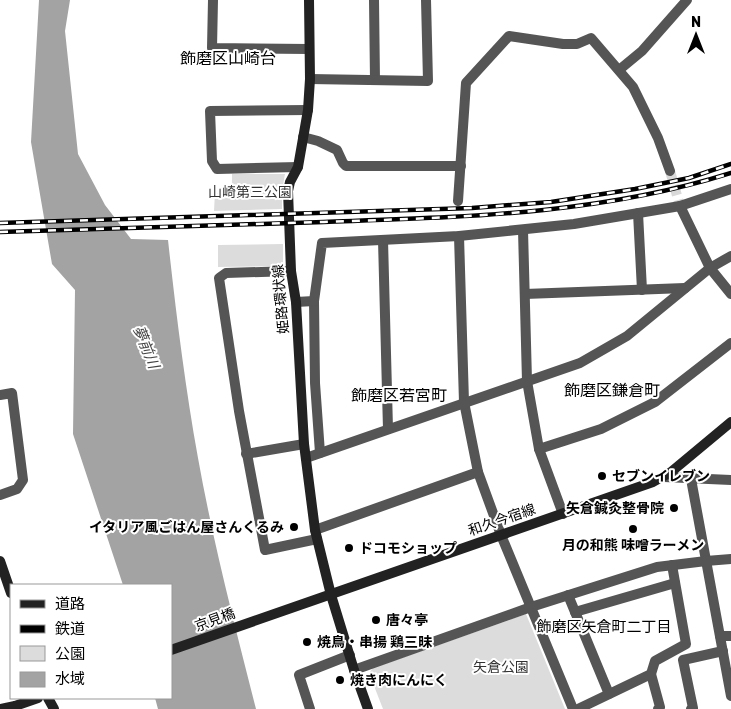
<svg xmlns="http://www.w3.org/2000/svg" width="731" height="709" font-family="Rubik,'Noto Sans JP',sans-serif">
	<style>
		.green { fill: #dcdcdc }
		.water { fill: #a3a3a3 }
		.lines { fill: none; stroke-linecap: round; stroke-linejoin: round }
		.street-tunnel { stroke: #d9d9d9; stroke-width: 10; stroke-dasharray: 10 5; stroke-linecap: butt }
		.street { stroke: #555; stroke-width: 10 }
		.secondary { stroke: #222; stroke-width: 10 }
		.rail-casing { stroke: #000; stroke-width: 4.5 }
		.rail { stroke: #fff; stroke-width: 2.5; stroke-dasharray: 8; stroke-linecap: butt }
		.poi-dot { fill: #000; stroke: #fff; stroke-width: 2 }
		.labels { text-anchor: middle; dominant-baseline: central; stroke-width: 4; stroke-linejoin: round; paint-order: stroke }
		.park-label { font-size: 14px; fill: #333; stroke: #fff }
		.street-label { font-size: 14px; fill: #000; stroke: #fff }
		.poi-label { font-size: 14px; font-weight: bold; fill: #000; stroke: #fff; text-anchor: start }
		.water-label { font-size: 15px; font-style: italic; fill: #444; stroke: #fff }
		.neighbourhood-label { font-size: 15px; fill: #000; stroke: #fff }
		.quarter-label { font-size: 16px; fill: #000; stroke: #fff }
	</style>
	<rect width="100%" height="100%" fill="#fff"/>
	<g class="green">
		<path d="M232 174H285L282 191V209L214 211 215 193 232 192Z"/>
		<path d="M283 244V266L218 267V245Z"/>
		<path d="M526 614 565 709H383L369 673 373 668Z"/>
	</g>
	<path class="water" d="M39 0H70L65 31 78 154 105 205 131 239 168 240C176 313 185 386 198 458 213 542 235 626 256 709H158L155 698H171V585H123L73 434 75 290 52 264 31 142Z"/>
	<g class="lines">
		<path class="street-tunnel" d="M670 171 680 206"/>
		<g class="street">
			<path d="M213 0 212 48 309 49"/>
			<path d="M374 0 375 80"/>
			<path d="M619 70 642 51 687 0"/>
			<path d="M310 79 428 81 426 0"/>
			<path d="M303 137 318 141 337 150 343 163 346 166H461"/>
			<path d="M298 167 217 169 212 161 210 111 308 110"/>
			<path d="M458 201 466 83 509 36 563 44H577L591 38 633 87 658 138 670 171"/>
			<path d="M680 206 710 268 731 294"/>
			<path d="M638 213 642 290"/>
			<path d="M523 230 527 381 539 449 563 514"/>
			<path d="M459 236 464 402 478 472 501 535 573 709"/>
			<path d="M383 240 388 429"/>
			<path d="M291 271 226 273 219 278 239 411 265 550 317 539"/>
			<path d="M525 294 685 288"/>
			<path d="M314 301 315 383 320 453"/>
			<path d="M296 302 314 301 322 243 459 236 574 224 680 206 731 189"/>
			<path d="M0 395 12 393 23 480 17 489 0 495"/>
			<path d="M539 449 601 429 655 402 731 343"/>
			<path d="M246 454 304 444"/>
			<path d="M306 458 580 363 627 336 710 268 731 256"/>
			<path d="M664 477 731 480"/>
			<path d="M691 479 731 696"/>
			<path d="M315 530 478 472"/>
			<path d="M568 595 609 694"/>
			<path d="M575 612 675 583"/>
			<path d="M720 636H731"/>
			<path d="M354 670 531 607 657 567 706 561 731 559"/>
			<path d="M651 674 660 707 658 709"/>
			<path d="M310 709 299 675 350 655"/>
			<path d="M578 709 651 674 655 661 686 644 672 565"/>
			<path d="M691 709 693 708 683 660 723 651"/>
		</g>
		<g class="secondary">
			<path d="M309 0 310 79 308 110 298 167 290 182 288 191 291 271 296 302 304 444 315 530 331 595 354 670 368 709"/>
			<path d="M0 561 11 593"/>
			<path d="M171 650 653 482 671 472 731 422"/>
			<path d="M48 698 54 709"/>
			<path d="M0 709 15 706 38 698"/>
		</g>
		<g class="rail-casing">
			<g id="rail">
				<path d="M0 223 472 208 551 202 635 189 689 178 731 164"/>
				<path d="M0 232C108 229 216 225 324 222 462 217 599 215 731 173"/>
			</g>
		</g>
		<use href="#rail" class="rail"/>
	</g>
	<g class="poi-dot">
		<circle cx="602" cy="476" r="5"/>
		<circle cx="674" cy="508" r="5"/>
		<circle cx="294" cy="527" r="5"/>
		<circle cx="633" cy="529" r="5"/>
		<circle cx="349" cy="548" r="5"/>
		<circle cx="376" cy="620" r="5"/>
		<circle cx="307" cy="642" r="5"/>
		<circle cx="340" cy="680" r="5"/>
	</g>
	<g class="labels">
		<g class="park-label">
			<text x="250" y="192">山崎第三公園</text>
			<text x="501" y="667">矢倉公園</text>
		</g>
		<g class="street-label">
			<text transform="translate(281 299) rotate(-95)">姫路環状線</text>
			<text transform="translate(502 520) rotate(-19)">和久今宿線</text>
			<text transform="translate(215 620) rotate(-20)">京見橋</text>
		</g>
		<g class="poi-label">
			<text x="612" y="476">セブンイレブン</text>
			<text x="664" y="508" text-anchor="end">矢倉鍼灸整骨院</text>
			<text x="284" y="527" text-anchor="end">イタリア風ごはん屋さんくるみ</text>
			<text x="633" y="545" text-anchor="middle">月の和熊 味噌ラーメン</text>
			<text x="359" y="548">ドコモショップ</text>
			<text x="386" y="620">唐々亭</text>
			<text x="317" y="642">焼鳥・串揚 鶏三昧</text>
			<text x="350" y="680">焼き肉にんにく</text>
		</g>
		<g class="water-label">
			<text transform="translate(146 347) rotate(68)">夢前川</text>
		</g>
		<g class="neighbourhood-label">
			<text x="604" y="627">飾磨区矢倉町二丁目</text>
		</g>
		<g class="quarter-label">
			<text x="228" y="58">飾磨区山崎台</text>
			<text x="612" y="390">飾磨区鎌倉町</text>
			<text x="399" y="395">飾磨区若宮町</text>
		</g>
	</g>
	<rect x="10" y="584" width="162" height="115" fill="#ffffff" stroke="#999999"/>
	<rect x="20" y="600" width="25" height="8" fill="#222222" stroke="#999999"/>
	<text x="55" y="609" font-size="15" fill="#000000">道路</text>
	<rect x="20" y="625" width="25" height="8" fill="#000000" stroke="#999999"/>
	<text x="55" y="634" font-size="15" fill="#000000">鉄道</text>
	<rect x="20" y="646" width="25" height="15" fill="#dcdcdc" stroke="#999999"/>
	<text x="55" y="659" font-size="15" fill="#000000">公園</text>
	<rect x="20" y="672" width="25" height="15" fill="#a3a3a3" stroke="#999999"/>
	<text x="55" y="684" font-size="15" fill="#000000">水域</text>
	<g transform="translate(696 35)" stroke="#ffffff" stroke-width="4" paint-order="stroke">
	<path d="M0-4L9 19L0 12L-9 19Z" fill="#000000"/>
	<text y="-8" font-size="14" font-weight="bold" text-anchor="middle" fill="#000000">N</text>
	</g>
</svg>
